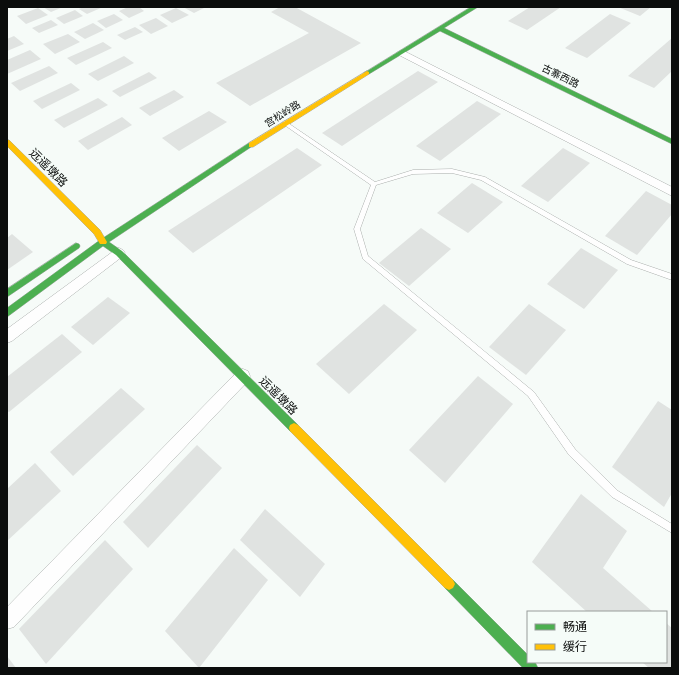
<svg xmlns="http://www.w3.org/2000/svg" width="679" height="675" font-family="Literata,'Noto Sans SC',serif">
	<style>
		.building { fill: #e0e3e1 }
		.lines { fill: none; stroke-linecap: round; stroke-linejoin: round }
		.lane-casing { stroke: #abafad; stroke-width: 1 }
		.street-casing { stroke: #abafad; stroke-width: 1 }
		.fast-casing { stroke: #abafad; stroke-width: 1 }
		.slow-casing { stroke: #abafad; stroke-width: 1 }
		.lane { fill: #fefefe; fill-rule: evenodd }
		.street { fill: #fefefe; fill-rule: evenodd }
		.fast { fill: #4caf50; fill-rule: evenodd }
		.slow { fill: #ffc107; fill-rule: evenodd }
		.labels { text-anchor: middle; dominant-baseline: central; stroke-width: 3; stroke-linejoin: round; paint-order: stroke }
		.far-street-label { font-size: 10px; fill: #0b0d0c; stroke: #f5fcf8 }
		.street-label { font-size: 12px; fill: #0b0d0c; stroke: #f5fcf8 }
	</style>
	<rect width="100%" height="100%" fill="#f6fbf8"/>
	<g class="building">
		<path d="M43 7H63L51 12Z"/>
		<path d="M83 7H103L87 14 79 9Z"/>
		<path d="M128 7H139L144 11 129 18 119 11Z"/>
		<path d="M183 7H206L194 13Z"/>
		<path d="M280 7H295L361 43 250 106 216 83 309 33 271 12Z"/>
		<path d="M530 7H561L527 30 508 21Z"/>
		<path d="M618 7H651L640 16Z"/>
		<path d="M38 8 48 15 26 24 17 16Z"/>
		<path d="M176 8 189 15 172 23 160 15Z"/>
		<path d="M75 10 83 16 64 24 56 18Z"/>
		<path d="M114 14 123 20 106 28 97 21Z"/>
		<path d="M610 14 631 23 587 58 565 48Z"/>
		<path d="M156 18 168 26 151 34 139 25Z"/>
		<path d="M51 20 58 25 39 33 32 28Z"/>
		<path d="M93 23 104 30 85 39 74 32Z"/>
		<path d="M135 27 143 32 125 40 117 35Z"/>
		<path d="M68 34 80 42 55 54 43 44Z"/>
		<path d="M14 36 24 44 7 51V39Z"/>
		<path d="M672 38V71L654 88 628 76Z"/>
		<path d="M103 42 112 48 76 65 67 58Z"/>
		<path d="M30 50 41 59 7 74V60Z"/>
		<path d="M124 56 134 63 98 81 88 74Z"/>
		<path d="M49 66 58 73 20 91 11 83Z"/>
		<path d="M418 71 438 82 342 146 322 133Z"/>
		<path d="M149 72 157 78 120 97 112 91Z"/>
		<path d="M71 83 80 90 42 109 33 101Z"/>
		<path d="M174 90 184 97 150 116 139 108Z"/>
		<path d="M98 98 108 105 64 128 54 120Z"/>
		<path d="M477 101 501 114 440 161 416 146Z"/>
		<path d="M209 111 227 122 179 151 162 138Z"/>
		<path d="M122 117 132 125 88 150 78 141Z"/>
		<path d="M297 148 322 165 193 253 168 231Z"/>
		<path d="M563 148 590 163 548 202 521 186Z"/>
		<path d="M472 183 503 202 468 233 437 213Z"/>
		<path d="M646 191 672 205V214L637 255 605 236Z"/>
		<path d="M421 228 451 249 409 286 379 263Z"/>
		<path d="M12 234 33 252 7 270V238Z"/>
		<path d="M581 248 618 270 584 309 547 284Z"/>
		<path d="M108 297 130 313 93 345 71 327Z"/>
		<path d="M384 304 417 330 349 394 316 364Z"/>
		<path d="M529 304 566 330 526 375 489 347Z"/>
		<path d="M62 334 82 352 9 412 7 411V377Z"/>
		<path d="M478 376 513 404 445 483 409 450Z"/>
		<path d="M121 388 145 409 73 476 50 452Z"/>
		<path d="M658 401 672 410V493L664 507 612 467Z"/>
		<path d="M197 445 222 468 148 548 123 522Z"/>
		<path d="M35 463 61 491 7 541V489Z"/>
		<path d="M581 494 627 531 603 568 653 612H587L532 562Z"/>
		<path d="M265 509 325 564 300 597 240 540Z"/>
		<path d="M105 540 133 569 46 664 19 629Z"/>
		<path d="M234 548 268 580 199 668 165 631Z"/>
		<path d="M666 623 672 628V668H649L642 662H666Z"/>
		<path d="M7 656 16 668H7Z"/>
	</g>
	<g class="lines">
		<g class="lane-casing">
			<path id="lane" d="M285 121 375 182 413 170 452 169 485 177 631 260 672 274V280L627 264 481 180 452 173 413 174 376 185 360 229 368 256 534 392 575 449 618 491 672 524V533L612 497 569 455 528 396 363 259 354 229 371 185 283 124V122Z"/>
		</g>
		<g class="street-casing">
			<g id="street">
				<path d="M402 50 672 187V196L399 55 397 53Z"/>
				<path d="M119 248 123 250 125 253 123 256 12 341 7 343V329L115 250Z"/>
				<path d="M243 369 248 371 250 376 248 381 14 627 7 629V607L238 371Z"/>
			</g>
		</g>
		<g class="fast-casing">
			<g id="fast">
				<path d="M471 7H478L444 28 672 139V144L440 31 369 74 364 73Z"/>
				<path d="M249 143H253L254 145 109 242 122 251 298 425 299 428 298 431 294 433 290 431 116 255 103 246 7 317V308L100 240Z"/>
				<path d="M76 243 79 244 80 246 79 248 7 297V289Z"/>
				<path d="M449 578 453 580 528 655V662H535L538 668H523L445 588 443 584 445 580Z"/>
			</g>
		</g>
		<g class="slow-casing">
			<g id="slow">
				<path d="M367 71 369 72V74L253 147H249V143Z"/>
				<path d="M7 140H9L100 230 107 242 106 244H100L94 234 7 146Z"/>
				<path d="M294 423 298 425 453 580 455 584 453 588 449 590 445 588 290 431 289 428 290 425Z"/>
			</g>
		</g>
		<use href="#lane" class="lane"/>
		<use href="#street" class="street"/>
		<use href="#fast" class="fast"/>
		<use href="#slow" class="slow"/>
	</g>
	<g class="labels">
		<g class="far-street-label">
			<text transform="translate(561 75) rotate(26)">古寨西路</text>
			<text transform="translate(282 113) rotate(-32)">宫松岭路</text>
		</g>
		<g class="street-label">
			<text transform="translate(49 167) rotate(45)">远遥墩路</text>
			<text transform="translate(279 395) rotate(45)">远遥墩路</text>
		</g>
	</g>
	<rect width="679" height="675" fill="none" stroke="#0b0d0c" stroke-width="16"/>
	<rect x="527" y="611" width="140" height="52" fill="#f5fcf8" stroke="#979c9a"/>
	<rect x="535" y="624" width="20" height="6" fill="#4caf50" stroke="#979c9a"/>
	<text x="563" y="631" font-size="12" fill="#0b0d0c">畅通</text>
	<rect x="535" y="644" width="20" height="6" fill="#ffc107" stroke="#979c9a"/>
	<text x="563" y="651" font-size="12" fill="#0b0d0c">缓行</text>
</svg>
